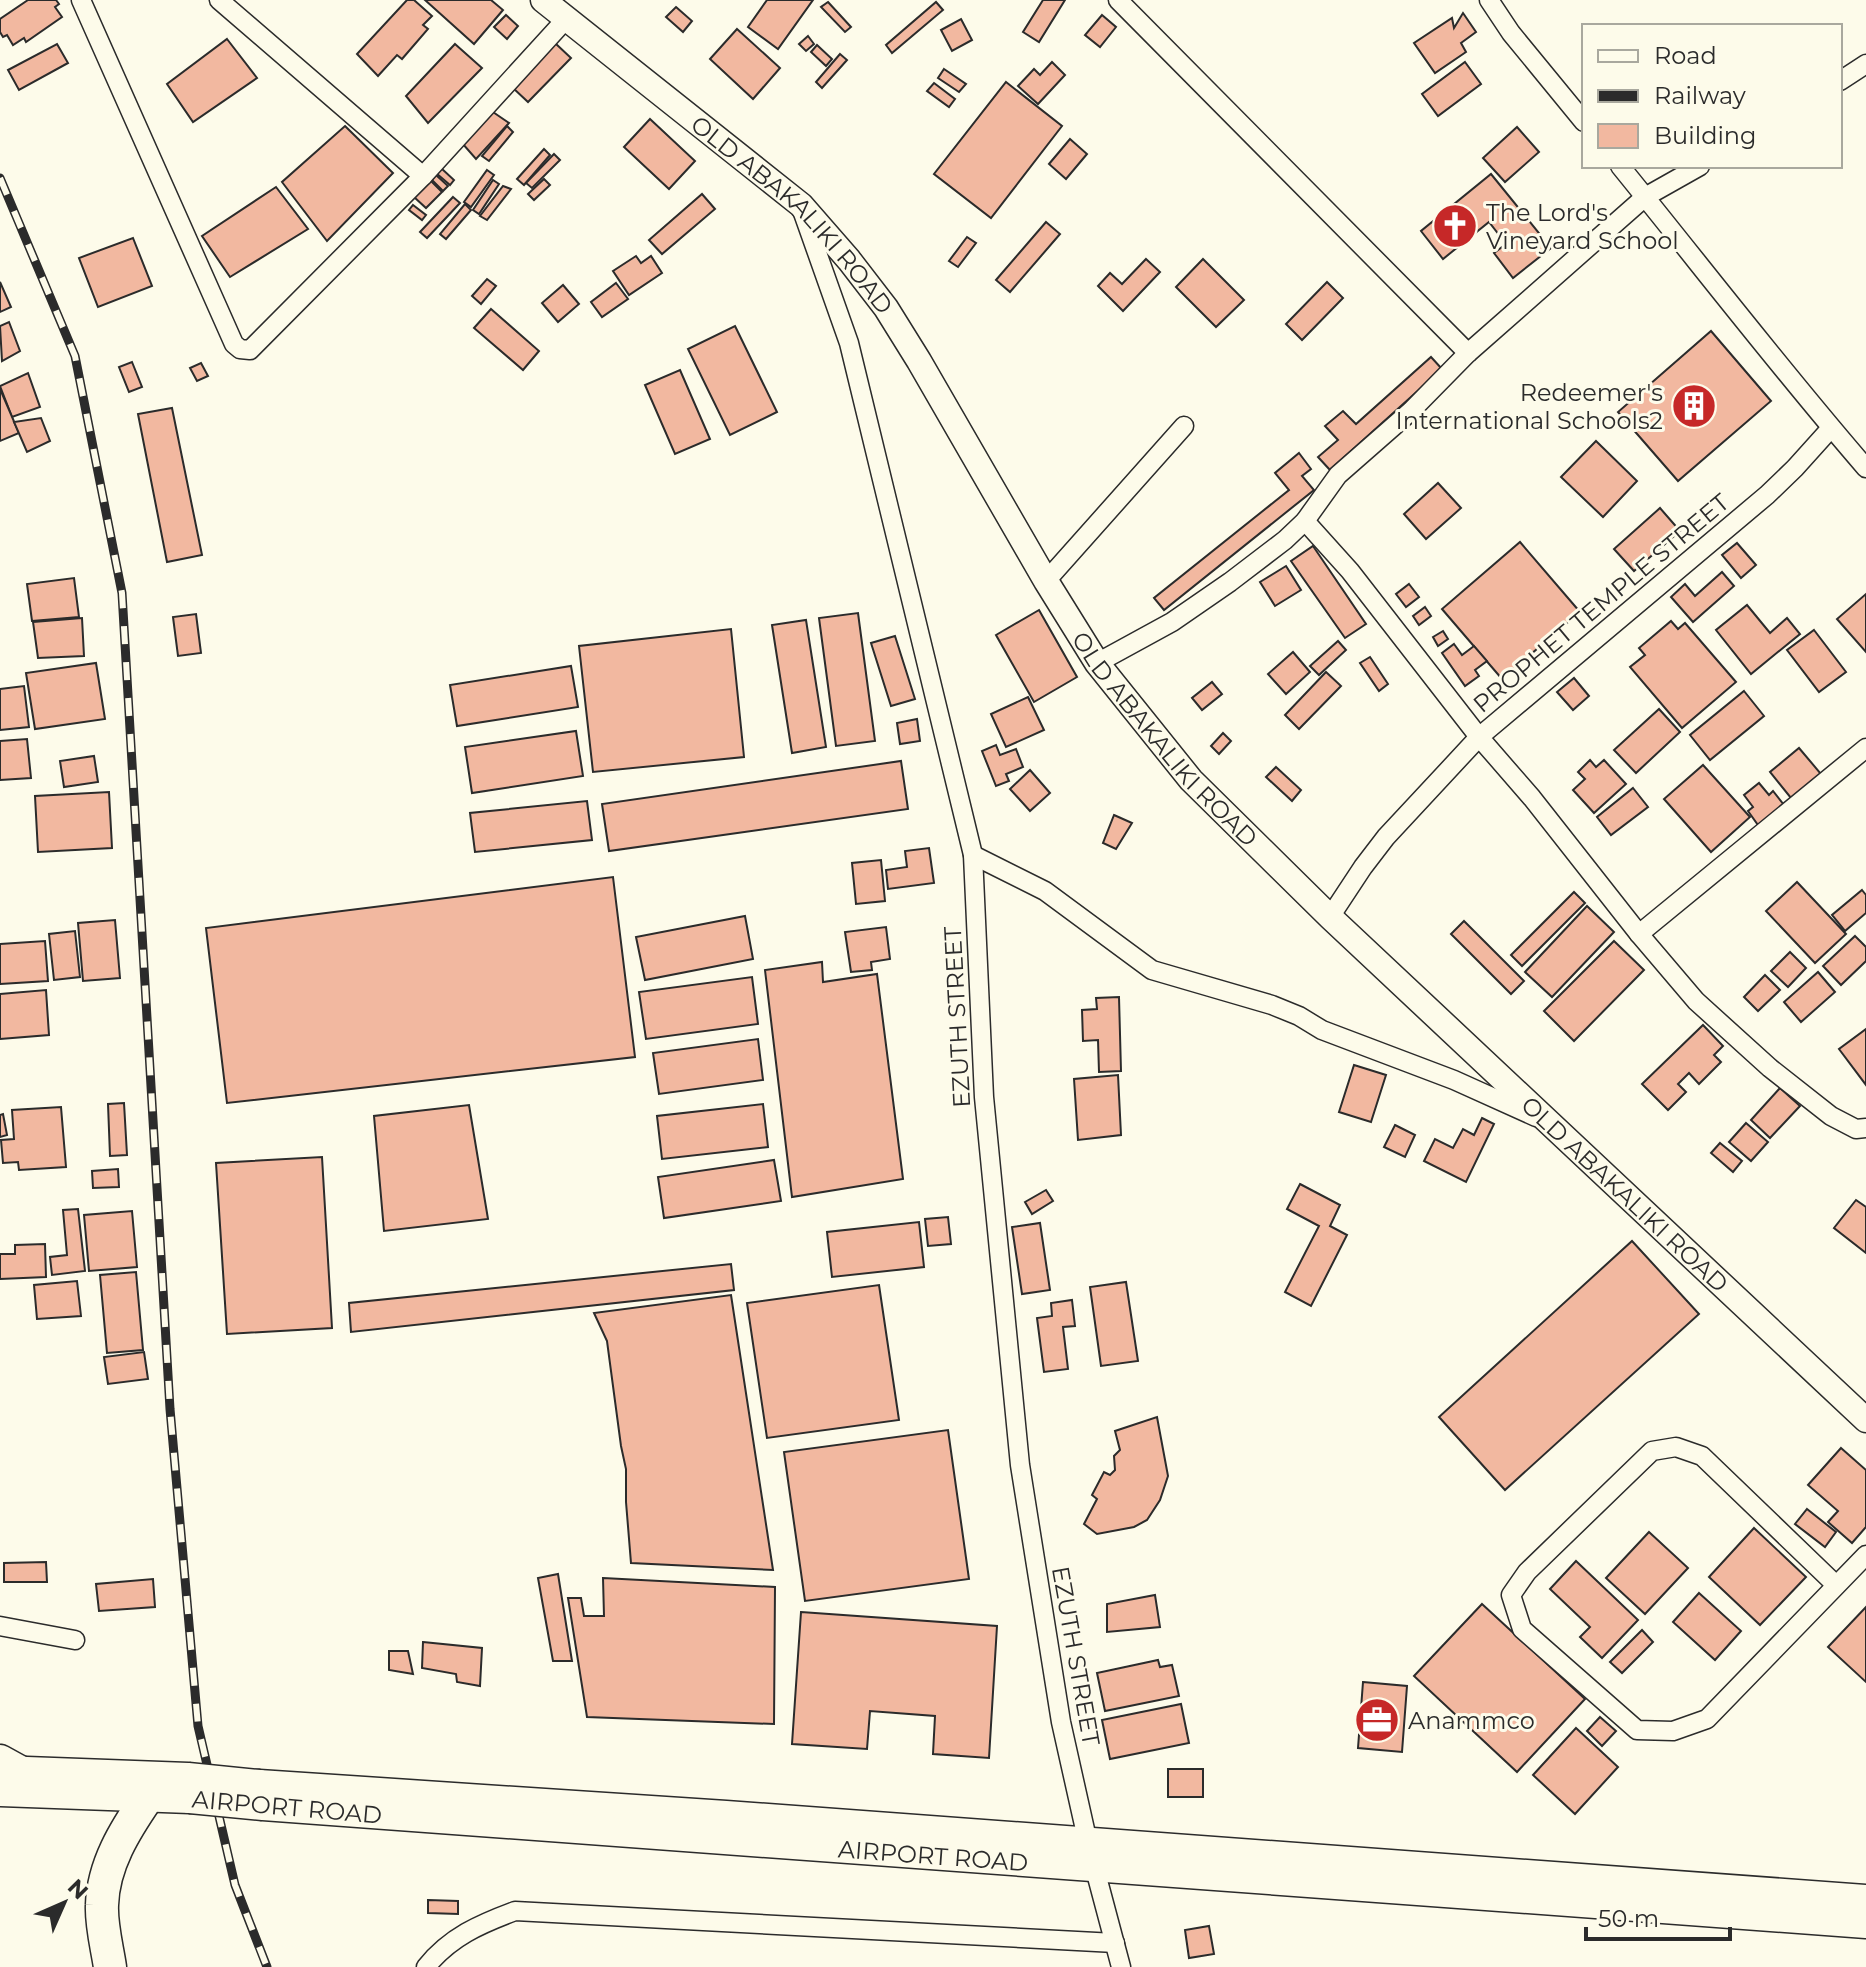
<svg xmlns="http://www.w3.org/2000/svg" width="1866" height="1967" font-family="Montserrat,sans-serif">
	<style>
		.building { fill: #f2b8a0; stroke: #2b2b2b; stroke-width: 2 }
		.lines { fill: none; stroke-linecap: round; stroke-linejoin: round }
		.street-casing { stroke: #2b2b2b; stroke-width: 21 }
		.secondary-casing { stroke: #2b2b2b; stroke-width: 27 }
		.primary-casing { stroke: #2b2b2b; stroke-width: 31 }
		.highway-casing { stroke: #2b2b2b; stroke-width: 35 }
		.street { stroke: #fdfbea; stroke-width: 18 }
		.secondary { stroke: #fdfbea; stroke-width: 24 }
		.primary { stroke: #fdfbea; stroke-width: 28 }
		.highway { stroke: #fdfbea; stroke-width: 32 }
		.rail-casing { stroke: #2b2b2b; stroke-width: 9 }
		.rail { stroke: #fdfbea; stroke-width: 6; stroke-dasharray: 18; stroke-linecap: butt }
		.primary-bridge-casing { stroke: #2b2b2b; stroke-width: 31; stroke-linecap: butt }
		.primary-bridge { stroke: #fdfbea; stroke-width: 28 }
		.labels { text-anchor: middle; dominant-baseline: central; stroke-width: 6; stroke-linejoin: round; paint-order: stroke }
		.poi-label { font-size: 24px; fill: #2b2b2b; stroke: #fdfbea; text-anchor: start }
		.street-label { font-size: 24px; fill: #2b2b2b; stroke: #fdfbea }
	</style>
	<rect width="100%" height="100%" fill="#fdfbea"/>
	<g class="building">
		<path d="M28 0H56L59 4 55 7 62 17 26 42 24 38 13 45 7 35 3 37 0 32V19Z"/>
		<path d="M407 0H414L432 16 423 25 428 29 402 59 397 55 378 76 357 54Z"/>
		<path d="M425 0H491L503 10 474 44Z"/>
		<path d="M767 0H813L778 49 748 27Z"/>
		<path d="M1043 0H1065L1039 42 1023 32Z"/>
		<path d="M828 2 851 27 845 32 821 7Z"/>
		<path d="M936 2 943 10 892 53 886 45Z"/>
		<path d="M676 7 692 21 683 32 666 17Z"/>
		<path d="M1463 13 1476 32 1461 43 1466 52 1435 73 1414 43 1452 18 1454 28Z"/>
		<path d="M506 15 518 26 507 39 494 27Z"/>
		<path d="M1102 15 1116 27 1100 47 1085 35Z"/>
		<path d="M961 19 972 40 952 51 941 30Z"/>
		<path d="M737 29 780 68 753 99 710 59Z"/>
		<path d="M808 36 814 44 806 51 799 44Z"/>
		<path d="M227 39 257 78 193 122 167 84Z"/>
		<path d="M555 43 571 58 528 102 513 88Z"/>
		<path d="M57 44 68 63 19 90 8 70Z"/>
		<path d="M455 44 482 68 428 123 406 96Z"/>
		<path d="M817 45 832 59 826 66 811 52Z"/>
		<path d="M840 54 847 60 822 88 816 82Z"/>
		<path d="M1052 62 1065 75 1038 104 1018 86 1034 69 1040 75Z"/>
		<path d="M1465 62 1481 84 1438 116 1422 94Z"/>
		<path d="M944 69 966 84 959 92 938 78Z"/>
		<path d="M1006 82 1062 126 991 218 934 174Z"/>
		<path d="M934 83 955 99 949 107 927 91Z"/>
		<path d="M490 110 509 123 476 159 462 143Z"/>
		<path d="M650 119 695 161 669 189 624 147Z"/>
		<path d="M345 126 393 173 327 241 282 182Z"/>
		<path d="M507 126 513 132 489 161 482 156Z"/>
		<path d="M1517 127 1539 152 1505 182 1483 158Z"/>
		<path d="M1070 139 1087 154 1066 179 1049 164Z"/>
		<path d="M544 149 550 155 524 185 517 179Z"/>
		<path d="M554 154 560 160 532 188 526 183Z"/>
		<path d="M441 168 454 180 450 185 436 173Z"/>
		<path d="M487 170 494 175 471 207 464 202Z"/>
		<path d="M1491 174 1551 248 1513 278 1494 253 1506 244 1489 222 1443 259 1421 231Z"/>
		<path d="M436 175 448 186 443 191 432 180Z"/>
		<path d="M544 179 550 185 534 200 528 194Z"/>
		<path d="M493 180 499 184 479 214 473 210Z"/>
		<path d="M431 181 442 192 426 208 414 197Z"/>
		<path d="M503 186 511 189 487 220 480 216Z"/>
		<path d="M276 187 308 229 230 277 202 236Z"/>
		<path d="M702 194 715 209 662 254 649 240Z"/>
		<path d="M453 197 460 203 427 238 420 232Z"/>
		<path d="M465 204 471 210 446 239 440 234Z"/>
		<path d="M413 205 426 215 422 220 409 210Z"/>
		<path d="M1046 222 1060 234 1010 292 996 280Z"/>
		<path d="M967 237 976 243 958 267 949 261Z"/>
		<path d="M133 238 152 286 98 307 79 258Z"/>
		<path d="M636 256 641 263 651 256 662 273 629 295 613 271Z"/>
		<path d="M1146 259 1160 272 1123 311 1098 286 1110 273 1122 284Z"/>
		<path d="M1203 259 1244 300 1216 327 1176 287Z"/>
		<path d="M487 279 496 286 481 304 472 296Z"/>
		<path d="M0 282 11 307 0 312Z"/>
		<path d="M1327 282 1343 298 1302 340 1286 324Z"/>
		<path d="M616 283 628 299 602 317 591 302Z"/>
		<path d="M563 285 579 304 558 322 542 303Z"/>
		<path d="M491 309 539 351 523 370 474 328Z"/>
		<path d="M9 322 20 351 2 361 0 326Z"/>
		<path d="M735 326 777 412 730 435 688 349Z"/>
		<path d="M1711 331 1771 401 1678 481 1618 412Z"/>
		<path d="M1431 357 1442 369 1330 470 1318 457 1338 440 1325 426 1343 411 1356 424Z"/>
		<path d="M132 362 142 387 129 392 119 367Z"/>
		<path d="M201 363 208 376 197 381 190 368Z"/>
		<path d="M680 370 710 439 675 454 645 385Z"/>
		<path d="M28 373 40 407 12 417 0 386Z"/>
		<path d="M0 389 19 433 0 441Z"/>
		<path d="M172 408 202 555 167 562 138 414Z"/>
		<path d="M41 418 50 441 27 452 14 422Z"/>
		<path d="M1596 441 1637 481 1603 517 1561 477Z"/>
		<path d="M1299 453 1311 469 1302 476 1314 490 1164 610 1154 598 1289 490 1275 473Z"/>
		<path d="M1438 483 1461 508 1426 539 1404 514Z"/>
		<path d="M1660 508 1680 531 1634 571 1614 549Z"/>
		<path d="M1520 542 1580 612 1502 679 1442 609Z"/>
		<path d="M1737 543 1756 565 1741 578 1722 555Z"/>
		<path d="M1313 546 1366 624 1345 638 1291 561Z"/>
		<path d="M1286 566 1301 590 1275 606 1260 582Z"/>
		<path d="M1722 572 1734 586 1693 622 1671 597 1685 584 1695 596Z"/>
		<path d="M74 578 79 617 32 621 27 584Z"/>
		<path d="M1409 584 1419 597 1406 607 1396 594Z"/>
		<path d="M1866 594V652L1837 619Z"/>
		<path d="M1747 605 1770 633 1787 618 1800 634 1751 674 1716 630Z"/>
		<path d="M1425 607 1431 616 1419 625 1413 616Z"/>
		<path d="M1039 610 1077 677 1034 702 996 635Z"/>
		<path d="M858 613 875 741 836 746 819 618Z"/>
		<path d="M196 614 201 653 178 656 173 617Z"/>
		<path d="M82 618 84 656 38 658 33 622Z"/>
		<path d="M806 620 826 747 792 753 772 625Z"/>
		<path d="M1671 621 1678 629 1685 623 1736 682 1682 728 1630 667 1645 655 1639 648Z"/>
		<path d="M731 629 744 757 593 772 579 646Z"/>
		<path d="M1814 630 1846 672 1819 692 1787 650Z"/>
		<path d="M1443 631 1448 639 1438 646 1433 637Z"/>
		<path d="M895 636 915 699 891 706 871 643Z"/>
		<path d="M1338 641 1346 650 1319 675 1310 666Z"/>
		<path d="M1454 644 1462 655 1474 646 1487 661 1475 670 1479 676 1465 686 1442 653Z"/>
		<path d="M1293 652 1310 672 1286 694 1268 674Z"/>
		<path d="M1370 657 1388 684 1379 691 1360 663Z"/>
		<path d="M96 663 105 719 35 729 26 673Z"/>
		<path d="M571 666 578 707 457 726 450 685Z"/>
		<path d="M1326 672 1341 686 1299 729 1285 715Z"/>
		<path d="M1574 678 1589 696 1573 710 1557 692Z"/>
		<path d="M1212 682 1222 694 1202 710 1192 698Z"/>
		<path d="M24 686 29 727 0 730V689Z"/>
		<path d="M1744 691 1764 716 1710 760 1690 735Z"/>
		<path d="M1028 697 1044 730 1006 747 991 714Z"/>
		<path d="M1659 709 1680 732 1636 773 1614 750Z"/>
		<path d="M917 719 920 741 900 744 897 723Z"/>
		<path d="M576 731 583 776 472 793 465 747Z"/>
		<path d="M1223 733 1231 741 1219 754 1211 746Z"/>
		<path d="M27 739 31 778 0 780V741Z"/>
		<path d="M996 745 1000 755 1016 749 1023 767 1006 774 1009 781 996 786 982 751Z"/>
		<path d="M1799 748 1821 774 1791 798 1770 772Z"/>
		<path d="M94 756 98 782 64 787 60 761Z"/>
		<path d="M1590 760 1596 767 1604 760 1626 784 1594 813 1573 790 1585 779 1578 772Z"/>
		<path d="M901 761 908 809 609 851 602 804Z"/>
		<path d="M1703 765 1750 817 1711 852 1664 799Z"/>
		<path d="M1276 767 1301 790 1292 801 1266 777Z"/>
		<path d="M1030 770 1050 793 1030 811 1010 789Z"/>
		<path d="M1759 783 1769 795 1773 791 1784 805 1758 825 1748 811 1753 807 1744 795Z"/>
		<path d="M1633 788 1648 807 1611 835 1597 817Z"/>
		<path d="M109 792 112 848 38 852 35 796Z"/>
		<path d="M587 801 592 840 475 852 470 813Z"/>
		<path d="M1114 815 1132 823 1116 849 1103 843Z"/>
		<path d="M929 848 934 883 888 889 886 870 907 867 905 851Z"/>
		<path d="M881 860 885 901 856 904 852 863Z"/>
		<path d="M613 877 635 1057 227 1103 206 928Z"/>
		<path d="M1797 882 1846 934 1815 963 1766 911Z"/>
		<path d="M1862 890 1866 895V913L1845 931 1832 915Z"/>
		<path d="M1574 892 1585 903 1522 966 1511 955Z"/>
		<path d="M1587 906 1614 932 1552 997 1525 972Z"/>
		<path d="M745 916 753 959 645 980 636 937Z"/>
		<path d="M115 920 120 978 83 981 78 923Z"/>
		<path d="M1464 921 1524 981 1511 994 1451 934Z"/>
		<path d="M886 927 890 959 871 962 872 970 851 972 845 932Z"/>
		<path d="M75 931 80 977 54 980 49 934Z"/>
		<path d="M1855 936 1866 947V961L1841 985 1823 966Z"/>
		<path d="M45 941 48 981 0 984V944Z"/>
		<path d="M1614 941 1644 970 1574 1041 1544 1011Z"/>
		<path d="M1790 952 1806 968 1788 987 1771 971Z"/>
		<path d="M822 962 823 982 877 974 903 1179 792 1197 765 970Z"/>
		<path d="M1818 972 1835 992 1801 1022 1784 1002Z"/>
		<path d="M1765 975 1780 990 1758 1011 1744 997Z"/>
		<path d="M752 977 758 1024 646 1039 639 992Z"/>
		<path d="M46 990 49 1035 0 1039V994Z"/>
		<path d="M1119 997 1121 1071 1099 1072 1098 1040 1083 1041 1082 1010 1097 1009 1096 998Z"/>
		<path d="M1703 1025 1723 1046 1714 1055 1721 1062 1699 1084 1689 1073 1678 1084 1686 1092 1668 1110 1642 1084Z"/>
		<path d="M1866 1029V1085L1839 1049Z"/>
		<path d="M758 1039 763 1080 659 1094 653 1053Z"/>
		<path d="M1354 1065 1386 1075 1371 1122 1339 1112Z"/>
		<path d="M1118 1075 1121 1135 1078 1140 1074 1079Z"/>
		<path d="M1780 1088 1800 1106 1770 1138 1751 1120Z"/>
		<path d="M124 1103 127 1155 110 1156 108 1104Z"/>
		<path d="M763 1104 768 1147 662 1159 657 1116Z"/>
		<path d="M469 1105 488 1219 384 1231 374 1116Z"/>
		<path d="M61 1107 66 1167 19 1170 18 1162 3 1163 1 1140 14 1139 12 1110Z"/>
		<path d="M3 1114 7 1135 0 1137V1115Z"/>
		<path d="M1482 1118 1494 1124 1466 1182 1424 1161 1435 1139 1453 1148 1463 1129 1474 1135Z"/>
		<path d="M1746 1123 1768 1142 1751 1161 1729 1142Z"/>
		<path d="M1395 1125 1415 1135 1405 1157 1384 1147Z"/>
		<path d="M1720 1143 1742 1161 1733 1172 1711 1153Z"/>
		<path d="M322 1157 332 1328 227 1334 216 1163Z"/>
		<path d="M774 1160 781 1201 664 1218 658 1177Z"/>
		<path d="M118 1169 119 1187 93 1188 92 1171Z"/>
		<path d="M1300 1184 1340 1205 1330 1226 1347 1235 1311 1306 1285 1292 1319 1226 1287 1209Z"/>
		<path d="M1046 1190 1053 1201 1032 1214 1025 1202Z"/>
		<path d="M1856 1200 1866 1207V1253L1834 1228Z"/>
		<path d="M78 1209 85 1271 52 1275 50 1257 67 1255 63 1210Z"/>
		<path d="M132 1211 137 1267 89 1271 84 1215Z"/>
		<path d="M948 1217 951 1244 928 1246 925 1219Z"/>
		<path d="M919 1222 924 1267 832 1277 827 1232Z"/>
		<path d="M1040 1223 1050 1290 1022 1294 1012 1227Z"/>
		<path d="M1632 1241 1699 1314 1505 1490 1439 1417Z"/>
		<path d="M45 1244 46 1277 0 1279V1254H15V1245Z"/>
		<path d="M731 1264 734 1290 351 1332 349 1303Z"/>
		<path d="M136 1272 143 1350 107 1353 100 1275Z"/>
		<path d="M77 1281 81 1316 37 1319 34 1285Z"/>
		<path d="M1126 1282 1138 1361 1101 1366 1090 1287Z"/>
		<path d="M879 1285 899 1420 767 1438 747 1303Z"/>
		<path d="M731 1295 773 1570 631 1563 626 1502V1469L621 1446 607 1341 594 1313Z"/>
		<path d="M1072 1300 1075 1326 1063 1327 1068 1369 1044 1372 1037 1318 1052 1316 1051 1303Z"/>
		<path d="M144 1352 148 1379 108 1384 104 1357Z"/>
		<path d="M1157 1417 1168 1476 1160 1500 1147 1520 1134 1527 1097 1534 1084 1524 1097 1499 1092 1495 1104 1472 1110 1475 1115 1470 1114 1456 1120 1450 1115 1431Z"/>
		<path d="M948 1430 969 1579 805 1601 784 1452Z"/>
		<path d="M1841 1448 1866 1470V1527L1852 1543 1828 1522 1838 1511 1808 1485Z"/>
		<path d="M1807 1509 1836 1532 1825 1547 1795 1524Z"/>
		<path d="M1754 1528 1806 1577 1760 1625 1709 1577Z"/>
		<path d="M1649 1532 1688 1568 1645 1614 1606 1578Z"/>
		<path d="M1576 1561 1638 1620 1602 1658 1580 1637 1590 1627 1550 1589Z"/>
		<path d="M46 1562 47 1582H4V1563Z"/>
		<path d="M558 1574 572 1661H553L538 1578Z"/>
		<path d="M603 1578 775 1587 774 1724 587 1717 568 1598H581L584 1616H604Z"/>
		<path d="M153 1579 155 1607 99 1611 96 1584Z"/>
		<path d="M1699 1593 1741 1631 1715 1660 1673 1622Z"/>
		<path d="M1155 1595 1160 1627 1107 1632V1604Z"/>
		<path d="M1482 1604 1585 1699 1517 1772 1414 1676Z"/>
		<path d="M1866 1607V1682L1828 1647Z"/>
		<path d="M801 1612 997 1626 989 1758 933 1754 935 1716 870 1711 867 1749 792 1744Z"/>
		<path d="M1642 1630 1653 1642 1622 1673 1610 1662Z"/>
		<path d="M423 1642 482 1648 480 1686 457 1682 456 1674 422 1668Z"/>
		<path d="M389 1651H408L413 1674 389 1670Z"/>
		<path d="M1158 1660 1160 1667 1172 1665 1179 1696 1105 1711 1097 1673Z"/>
		<path d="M1363 1682 1407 1686 1402 1752 1358 1748Z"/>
		<path d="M1181 1704 1189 1743 1110 1759 1102 1720Z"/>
		<path d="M1600 1717 1616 1731 1602 1746 1587 1731Z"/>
		<path d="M1576 1728 1618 1767 1575 1814 1533 1775Z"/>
		<rect x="1168" y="1769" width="35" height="28"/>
		<path d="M428 1900 458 1901V1914L428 1913Z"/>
		<path d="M1209 1926 1214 1954 1189 1958 1185 1930Z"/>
	</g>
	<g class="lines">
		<g class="street-casing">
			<g id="street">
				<path d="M81 0 234 344 240 349 250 350 423 176 566 19"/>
				<path d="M219 0 423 176"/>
				<path d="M1118 0 1468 353"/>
				<path d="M1489 0 1511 33 1584 122"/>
				<path d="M1840 81 1866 64"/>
				<path d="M1620 166C1702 267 1781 370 1866 468"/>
				<path d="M803 213 849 343 973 855 984 1097 1020 1465 1061 1722 1088 1843 1121 1967"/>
				<path d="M1831 428 1795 468 1767 495 1479 737 1532 798 1639 934 1696 1001 1770 1068 1831 1116 1856 1129 1866 1128"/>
				<path d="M1305 521 1350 571 1479 737 1386 837 1363 867 1330 917"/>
				<path d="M1046 581 1184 426"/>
				<path d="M1097 663 1172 622 1230 582 1285 540 1305 521 1338 475 1411 411 1468 353 1645 197 1700 166"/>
				<path d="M973 855 1045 891 1152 970 1272 1005 1299 1016 1322 1030 1454 1080 1536 1117"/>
				<path d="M1639 934 1866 748"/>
				<path d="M1836 1585 1702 1456 1676 1447 1652 1451 1527 1572 1511 1595 1522 1629 1637 1730 1673 1731 1707 1719 1866 1555"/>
				<path d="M0 1626 75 1640"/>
				<path d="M426 1967C450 1937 480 1924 515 1911L1115 1943"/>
			</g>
		</g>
		<g class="secondary-casing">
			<g id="secondary">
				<path id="s1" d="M543 0 801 205 849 260 886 308 919 361 1046 581 1097 663 1191 780 1330 917 1866 1420"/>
			</g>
		</g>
		<g class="primary-casing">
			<g id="primary">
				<path d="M0 1770 188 1777"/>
				<path d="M259 1784 726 1815 1866 1899"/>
				<path d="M0 1792 190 1799"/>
				<path id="s2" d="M263 1806 1866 1924"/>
			</g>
		</g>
		<g class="highway-casing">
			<g id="highway">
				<path d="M0 1761 20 1772"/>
				<path d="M110 1967C107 1947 101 1925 102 1905 103 1865 125 1830 147 1798"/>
			</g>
		</g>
		<use href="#street" class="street"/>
		<use href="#secondary" class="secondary"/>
		<use href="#primary" class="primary"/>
		<use href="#highway" class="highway"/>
		<g class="rail-casing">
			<path id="rail" d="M0 178 75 356 122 593 170 1409 198 1726 235 1885 267 1967"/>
		</g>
		<use href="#rail" class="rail"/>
		<g class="primary-bridge-casing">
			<g id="primary-bridge">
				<path d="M188 1777 259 1784"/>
				<path d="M190 1799 263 1806"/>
			</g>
		</g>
		<use href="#primary-bridge" class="primary-bridge"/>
	</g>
	<defs>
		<g id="church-disc" transform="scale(2.3)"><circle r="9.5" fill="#c62828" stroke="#fdfbea"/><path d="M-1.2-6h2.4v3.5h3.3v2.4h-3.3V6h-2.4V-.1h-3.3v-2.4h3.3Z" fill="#fff"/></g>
		<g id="building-disc" transform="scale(2.3)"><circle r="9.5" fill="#c62828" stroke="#fdfbea"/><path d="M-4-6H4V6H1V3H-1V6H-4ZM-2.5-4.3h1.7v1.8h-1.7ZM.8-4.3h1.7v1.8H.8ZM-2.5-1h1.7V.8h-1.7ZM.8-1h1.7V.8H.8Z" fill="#fff"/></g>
		<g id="office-disc" transform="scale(2.3)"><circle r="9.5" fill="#c62828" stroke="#fdfbea"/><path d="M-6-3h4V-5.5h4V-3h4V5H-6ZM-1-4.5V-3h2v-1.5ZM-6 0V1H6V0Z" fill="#fff"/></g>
	</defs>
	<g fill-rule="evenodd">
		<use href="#church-disc" x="1455" y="226"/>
		<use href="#building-disc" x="1694" y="406"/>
		<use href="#office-disc" x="1377" y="1720"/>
	</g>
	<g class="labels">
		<g class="poi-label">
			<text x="1486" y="212">The Lord's<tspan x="1486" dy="28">Vineyard School</tspan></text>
			<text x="1663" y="392" text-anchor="end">Redeemer's<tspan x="1663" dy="28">International Schools2</tspan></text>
			<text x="1408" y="1720">Anammco</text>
		</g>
		<g class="street-label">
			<text stroke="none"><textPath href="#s1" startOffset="330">OLD ABAKALIKI ROAD</textPath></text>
			<text transform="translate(1601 603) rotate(-40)">PROPHET TEMPLE STREET</text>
			<text stroke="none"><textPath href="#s1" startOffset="978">OLD ABAKALIKI ROAD</textPath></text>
			<text transform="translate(957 1017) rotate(-93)">EZUTH STREET</text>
			<text stroke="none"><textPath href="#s1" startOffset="1626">OLD ABAKALIKI ROAD</textPath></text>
			<text transform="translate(1076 1656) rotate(80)">EZUTH STREET</text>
			<text transform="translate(287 1807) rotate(5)">AIRPORT ROAD</text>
			<text stroke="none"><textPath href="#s2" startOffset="672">AIRPORT ROAD</textPath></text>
		</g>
	</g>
	<rect x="1582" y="24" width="260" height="144" fill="#fdfbea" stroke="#a9a89e" stroke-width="2"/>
	<rect x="1598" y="50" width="40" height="12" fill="#fdfbea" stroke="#a9a89e" stroke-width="2"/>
	<text x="1654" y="64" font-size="24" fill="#2b2b2b">Road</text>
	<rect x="1598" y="90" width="40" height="12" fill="#2b2b2b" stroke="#a9a89e" stroke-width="2"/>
	<text x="1654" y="104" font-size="24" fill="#2b2b2b">Railway</text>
	<rect x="1598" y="124" width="40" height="24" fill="#f2b8a0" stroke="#a9a89e" stroke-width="2"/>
	<text x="1654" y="144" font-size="24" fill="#2b2b2b">Building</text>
	<g transform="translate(64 1903) rotate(45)" stroke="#fdfbea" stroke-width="6" paint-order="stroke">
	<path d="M0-6L14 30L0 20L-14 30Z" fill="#2b2b2b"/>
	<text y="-12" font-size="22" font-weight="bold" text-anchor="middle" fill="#2b2b2b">N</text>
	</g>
	<path d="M1586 1927v12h144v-12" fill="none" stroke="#2b2b2b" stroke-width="4"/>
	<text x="1598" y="1927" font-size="24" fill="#2b2b2b" stroke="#fdfbea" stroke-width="6" paint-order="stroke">50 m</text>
</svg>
